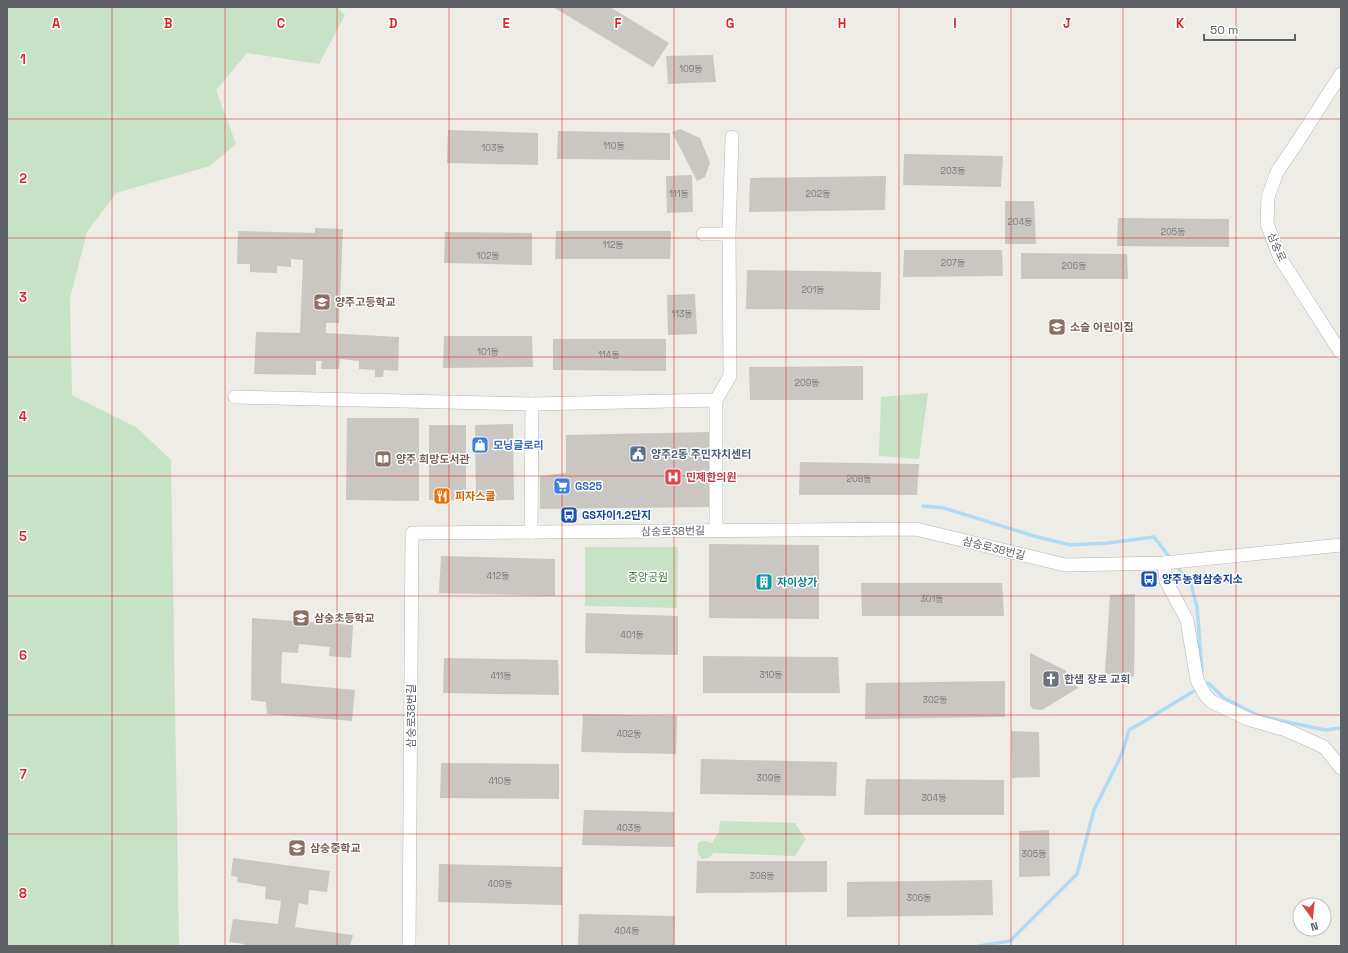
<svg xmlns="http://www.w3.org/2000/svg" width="1348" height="953" font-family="'Space Grotesk','Noto Sans KR',sans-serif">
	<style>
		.green { fill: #c8e2c6 }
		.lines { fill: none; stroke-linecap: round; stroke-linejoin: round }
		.stream { stroke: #b0dbf5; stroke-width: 3.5 }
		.building { fill: #cac7c3 }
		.street-casing { stroke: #b3b6b9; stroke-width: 14 }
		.street { stroke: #fff; stroke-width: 13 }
		.grid { fill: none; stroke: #d62828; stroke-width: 1; stroke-opacity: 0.55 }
		.labels { text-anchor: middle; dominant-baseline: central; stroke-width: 3; stroke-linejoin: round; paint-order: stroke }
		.number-label { font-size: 9px; fill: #797a7c }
		.street-label { font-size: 11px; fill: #5e6165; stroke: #fff }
		.education-label { font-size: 11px; font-weight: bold; fill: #785e54; stroke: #fff; text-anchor: start }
		.shop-label { font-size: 11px; font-weight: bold; fill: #366cbe; stroke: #fff; text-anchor: start }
		.service-label { font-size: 11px; font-weight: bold; fill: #4e5e75; stroke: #fff; text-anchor: start }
		.health-label { font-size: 11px; font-weight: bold; fill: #be3a42; stroke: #fff; text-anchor: start }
		.food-label { font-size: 11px; font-weight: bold; fill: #c56008; stroke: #fff; text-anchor: start }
		.transit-label { font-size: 11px; font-weight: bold; fill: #164399; stroke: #fff; text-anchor: start }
		.park-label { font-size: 11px; fill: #428140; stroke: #fff }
		.culture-label { font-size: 11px; font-weight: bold; fill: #0d838f; stroke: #fff; text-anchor: start }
		.worship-label { font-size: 11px; font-weight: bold; fill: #5b616d; stroke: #fff; text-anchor: start }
		.grid-label { font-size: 13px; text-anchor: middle; font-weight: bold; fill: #d62828; stroke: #fff; stroke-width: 3; stroke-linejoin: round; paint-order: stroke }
	</style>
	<rect width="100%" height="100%" fill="#eeece6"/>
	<g class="green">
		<path d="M7 7H337L345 15 319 64 247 53 216 90 236 144 210 166 116 193 87 232 70 298 72 395 136 427 171 460 179 946H7Z"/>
		<path d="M928 393 919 459 879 456 881 397Z"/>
		<path d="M585 547H678L677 608 585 606Z"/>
		<path d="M720 821 795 823 806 839 795 856 714 853 708 858 702 859 698 853V843C704 839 706 841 712 843L719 832Z"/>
	</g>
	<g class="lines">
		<g class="stream">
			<path d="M923 506 944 508 1034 536 1070 545 1108 543 1154 537 1171 559"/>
			<path d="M1176 565 1191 584 1197 607 1202 671"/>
			<path d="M979 946 1010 941 1077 874 1094 810 1122 754 1129 730C1156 715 1181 698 1208 683L1224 698 1259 716 1325 730 1341 728"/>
		</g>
	</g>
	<g class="building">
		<path d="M553 7H610L669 43 653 67Z"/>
		<path d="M713 55 716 82 668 84 666 56Z"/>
		<path d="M680 129 700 138 710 163 705 177 697 181 672 132Z"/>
		<path d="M448 130 538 133V165L447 163Z"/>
		<path d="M558 131 670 133V160L557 159Z"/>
		<path d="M904 154 1003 156 1001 187 903 185Z"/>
		<path d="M692 175 693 212 667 213 666 176Z"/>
		<path d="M886 176 885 210 749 212 750 178Z"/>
		<path d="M1005 201H1034L1036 244H1005Z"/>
		<path d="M1118 218 1229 219V247L1117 246Z"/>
		<path d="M315 228 343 229 339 323H326V333L399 337 398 371 384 370 383 377H375V370L359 369V361L340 359 339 369H321L322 361H316V375L254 374 256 332 300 333 303 260 291 259V267L277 266V273L250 272V264H237L238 231 315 233Z"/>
		<path d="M556 231H671L670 259H555Z"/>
		<path d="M445 232 532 233V265L444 263Z"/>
		<path d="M904 250H1002L1003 276 903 277Z"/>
		<path d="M1021 253 1127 254 1128 279H1021Z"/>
		<path d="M747 270 881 272 880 310 746 309Z"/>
		<path d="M695 294 697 334 668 335 667 295Z"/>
		<path d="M444 336H532L533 367 443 368Z"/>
		<path d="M553 339H666V371L553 370Z"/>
		<path d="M863 366V400H750L749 367Z"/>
		<path d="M347 418H419V501L346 500Z"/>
		<path d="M513 424 514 500 476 501 475 425Z"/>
		<rect x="429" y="425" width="37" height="75"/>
		<path d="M709 432V507L540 509V476L566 473V435Z"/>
		<path d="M800 462 919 464 917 495H799Z"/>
		<path d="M709 544 819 545V619L709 618Z"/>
		<path d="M441 556 555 559V596L439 593Z"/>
		<path d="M861 583H1002L1004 616H862Z"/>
		<path d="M1135 594 1134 676 1126 679 1105 673 1110 595Z"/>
		<path d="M586 613 678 616V655L585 653Z"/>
		<path d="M252 618 353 625 351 658 329 656 330 647 299 644 298 653 282 652 281 683 355 690 352 721 267 714 266 702 251 700Z"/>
		<path d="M1030 653 1065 670 1078 688 1042 710 1033 709 1030 705Z"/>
		<path d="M703 656 838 657 840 693H703Z"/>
		<path d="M444 658 558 660 559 695 443 693Z"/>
		<path d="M1005 681V717L865 719 866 683Z"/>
		<path d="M583 714 677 716 676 754 581 752Z"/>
		<path d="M1011 731 1039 732 1040 777 1012 778Z"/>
		<path d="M701 759 837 762 836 796 700 794Z"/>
		<path d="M441 763 559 764V799L440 798Z"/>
		<path d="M866 779 1004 780V815H864Z"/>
		<path d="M584 810 674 812V847L582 845Z"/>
		<path d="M1049 830 1050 876 1019 877V831Z"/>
		<path d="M233 858 330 871 327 892 309 890 308 905 299 903 295 927 353 935 350 946H244V944L229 942 233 919 278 924 281 901 265 899 266 887 237 882 238 877 231 876Z"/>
		<path d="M697 861H827V892L696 893Z"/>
		<path d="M439 864 562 867V905L438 902Z"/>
		<path d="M992 880 993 915 847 917V882Z"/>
		<path d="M579 914 675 916 674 946H578Z"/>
	</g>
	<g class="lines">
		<g class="street-casing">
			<g id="street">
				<path d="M1341 74 1298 141 1277 172 1268 197 1267 224 1280 258 1341 353"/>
				<path d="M703 234H729"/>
				<path d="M235 397 532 404 716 400V530"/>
				<path d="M716 400 730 376 729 234 732 137"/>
				<path d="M531 532 532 404"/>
				<path d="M1164 563 1166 581 1187 620 1197 680 1205 695 1212 702 1248 719 1286 730 1324 747 1341 768"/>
				<path d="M409 946 412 533 916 529 1065 565 1164 563 1341 545"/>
			</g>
		</g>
		<use href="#street" class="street"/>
	</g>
	<path class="grid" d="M112 7V946M225 7V946M337 7V946M449 7V946M562 7V946M674 7V946M786 7V946M899 7V946M1011 7V946M1123 7V946M1236 7V946M7 119H1341M7 238H1341M7 357H1341M7 476H1341M7 596H1341M7 715H1341M7 834H1341"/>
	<defs>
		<g id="school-square" transform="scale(0.9)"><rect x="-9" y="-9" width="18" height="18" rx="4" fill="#8d6e63" stroke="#fff"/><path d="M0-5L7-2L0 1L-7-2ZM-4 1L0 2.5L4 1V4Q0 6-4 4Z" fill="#fff"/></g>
		<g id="shop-square" transform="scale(0.9)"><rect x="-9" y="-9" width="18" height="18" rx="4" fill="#3f7fe0" stroke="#fff"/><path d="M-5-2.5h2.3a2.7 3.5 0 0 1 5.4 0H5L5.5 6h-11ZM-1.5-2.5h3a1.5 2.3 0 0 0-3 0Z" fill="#fff"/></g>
		<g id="civic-square" transform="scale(0.9)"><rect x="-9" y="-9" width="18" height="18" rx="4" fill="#5c6f8a" stroke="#fff"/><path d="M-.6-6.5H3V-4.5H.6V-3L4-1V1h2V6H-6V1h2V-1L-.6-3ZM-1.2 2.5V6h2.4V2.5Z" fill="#fff"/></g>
		<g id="library-square" transform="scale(0.9)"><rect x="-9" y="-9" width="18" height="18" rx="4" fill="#8d6e63" stroke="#fff"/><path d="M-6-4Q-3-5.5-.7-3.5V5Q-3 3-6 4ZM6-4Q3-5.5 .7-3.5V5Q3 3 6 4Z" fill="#fff"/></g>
		<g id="hospital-square" transform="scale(0.9)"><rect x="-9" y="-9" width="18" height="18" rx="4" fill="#e0444e" stroke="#fff"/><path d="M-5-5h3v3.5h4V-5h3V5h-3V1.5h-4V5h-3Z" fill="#fff"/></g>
		<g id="supermarket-square" transform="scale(0.9)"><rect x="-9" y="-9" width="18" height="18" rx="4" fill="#3f7fe0" stroke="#fff"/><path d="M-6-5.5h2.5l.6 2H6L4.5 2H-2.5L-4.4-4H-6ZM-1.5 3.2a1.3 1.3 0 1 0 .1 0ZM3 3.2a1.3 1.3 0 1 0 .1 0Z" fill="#fff"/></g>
		<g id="restaurant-square" transform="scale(0.9)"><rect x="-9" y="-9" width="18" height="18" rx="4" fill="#e8710a" stroke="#fff"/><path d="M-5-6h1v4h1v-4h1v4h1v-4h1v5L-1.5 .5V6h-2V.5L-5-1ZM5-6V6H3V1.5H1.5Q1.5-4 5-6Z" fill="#fff"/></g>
		<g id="bus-square" transform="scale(0.9)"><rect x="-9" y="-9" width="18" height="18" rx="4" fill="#1a4fb4" stroke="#fff"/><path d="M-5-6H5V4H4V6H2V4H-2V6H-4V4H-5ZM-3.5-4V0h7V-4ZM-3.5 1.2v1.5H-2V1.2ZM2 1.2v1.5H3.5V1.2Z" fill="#fff"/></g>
		<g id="building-square" transform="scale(0.9)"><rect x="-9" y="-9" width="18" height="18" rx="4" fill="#0f9aa8" stroke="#fff"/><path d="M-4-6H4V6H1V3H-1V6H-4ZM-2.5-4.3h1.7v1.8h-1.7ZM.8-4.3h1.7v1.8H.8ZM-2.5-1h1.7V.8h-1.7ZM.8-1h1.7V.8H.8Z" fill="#fff"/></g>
		<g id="church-square" transform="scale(0.9)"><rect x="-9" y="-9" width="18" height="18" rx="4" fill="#6b7280" stroke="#fff"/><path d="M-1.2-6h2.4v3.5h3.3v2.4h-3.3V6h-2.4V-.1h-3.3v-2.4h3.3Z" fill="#fff"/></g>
	</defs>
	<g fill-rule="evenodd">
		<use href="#school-square" x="322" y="302"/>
		<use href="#school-square" x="1057" y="327"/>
		<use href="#shop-square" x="480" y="445"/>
		<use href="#civic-square" x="638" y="454"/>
		<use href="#library-square" x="383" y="459"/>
		<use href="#hospital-square" x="673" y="477"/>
		<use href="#supermarket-square" x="562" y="486"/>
		<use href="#restaurant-square" x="442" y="496"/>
		<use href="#bus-square" x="569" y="515"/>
		<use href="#bus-square" x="1149" y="579"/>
		<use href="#building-square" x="764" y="582"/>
		<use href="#school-square" x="301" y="618"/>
		<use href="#church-square" x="1051" y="679"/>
		<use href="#school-square" x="297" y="848"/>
	</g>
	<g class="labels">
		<g class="number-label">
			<text x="691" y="69">109동</text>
			<text x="614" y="146">110동</text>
			<text x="493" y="148">103동</text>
			<text x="953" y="171">203동</text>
			<text x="679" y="194">111동</text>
			<text x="818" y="194">202동</text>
			<text x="1020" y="222">204동</text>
			<text x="1173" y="232">205동</text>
			<text x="613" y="245">112동</text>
			<text x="488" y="256">102동</text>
			<text x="953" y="263">207동</text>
			<text x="1074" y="266">206동</text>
			<text x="813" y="290">201동</text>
			<text x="682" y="314">113동</text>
			<text x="488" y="352">101동</text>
			<text x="609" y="355">114동</text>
			<text x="807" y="383">209동</text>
			<text x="859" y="479">208동</text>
			<text x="498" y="576">412동</text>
			<text x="932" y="599">301동</text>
			<text x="632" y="635">401동</text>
			<text x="771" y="675">310동</text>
			<text x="501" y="676">411동</text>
			<text x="935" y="700">302동</text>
			<text x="629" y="734">402동</text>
			<text x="769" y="778">309동</text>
			<text x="500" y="781">410동</text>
			<text x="934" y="798">304동</text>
			<text x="629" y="828">403동</text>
			<text x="1034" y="854">305동</text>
			<text x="762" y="876">308동</text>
			<text x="500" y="884">409동</text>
			<text x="919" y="898">306동</text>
			<text x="627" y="931">404동</text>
		</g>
		<g class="street-label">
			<text transform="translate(1277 247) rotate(66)">삼숭로</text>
			<text transform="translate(673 531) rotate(-1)">삼숭로38번길</text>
			<text transform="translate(994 548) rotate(14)">삼숭로38번길</text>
			<text transform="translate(411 716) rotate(-90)">삼숭로38번길</text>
		</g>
		<g class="education-label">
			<text x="335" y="302">양주고등학교</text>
			<text x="1070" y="327">소슬 어린이집</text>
			<text x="396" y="459">양주 희망도서관</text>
			<text x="314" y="618">삼숭초등학교</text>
			<text x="310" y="848">삼숭중학교</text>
		</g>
		<g class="shop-label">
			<text x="493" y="445">모닝글로리</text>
			<text x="575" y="486">GS25</text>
		</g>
		<g class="service-label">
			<text x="651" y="454">양주2동 주민자치센터</text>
		</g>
		<g class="health-label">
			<text x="686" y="477">민제한의원</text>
		</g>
		<g class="food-label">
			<text x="455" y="496">피자스쿨</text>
		</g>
		<g class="transit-label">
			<text x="582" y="515">GS자이1.2단지</text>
			<text x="1162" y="579">양주농협삼숭지소</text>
		</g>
		<g class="park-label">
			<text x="648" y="577">중앙공원</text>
		</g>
		<g class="culture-label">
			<text x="777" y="582">자이상가</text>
		</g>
		<g class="worship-label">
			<text x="1064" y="679">한샘 장로 교회</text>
		</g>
	</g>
	<g class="grid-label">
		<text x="56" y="28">A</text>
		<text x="168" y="28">B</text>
		<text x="281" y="28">C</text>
		<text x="393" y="28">D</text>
		<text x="506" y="28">E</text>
		<text x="618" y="28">F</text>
		<text x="730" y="28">G</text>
		<text x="842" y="28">H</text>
		<text x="955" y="28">I</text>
		<text x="1067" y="28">J</text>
		<text x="1180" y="28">K</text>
		<text x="23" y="64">1</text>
		<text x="23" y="183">2</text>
		<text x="23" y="302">3</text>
		<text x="23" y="421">4</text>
		<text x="23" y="541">5</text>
		<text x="23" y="660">6</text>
		<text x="23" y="779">7</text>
		<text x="23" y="898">8</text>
	</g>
	<rect width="1348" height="953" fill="none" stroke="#5e6165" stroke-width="16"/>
	<g transform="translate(1312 917) rotate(165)"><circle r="19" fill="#ffffff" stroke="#bfc0c1"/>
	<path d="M0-3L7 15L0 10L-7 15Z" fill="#d44846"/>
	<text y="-6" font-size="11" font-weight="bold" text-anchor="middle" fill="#5e6165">N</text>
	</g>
	<path d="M1204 34v6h91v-6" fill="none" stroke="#5e6165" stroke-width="2"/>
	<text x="1210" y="34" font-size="12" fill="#5e6165" stroke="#ffffff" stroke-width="3" paint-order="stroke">50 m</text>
</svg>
